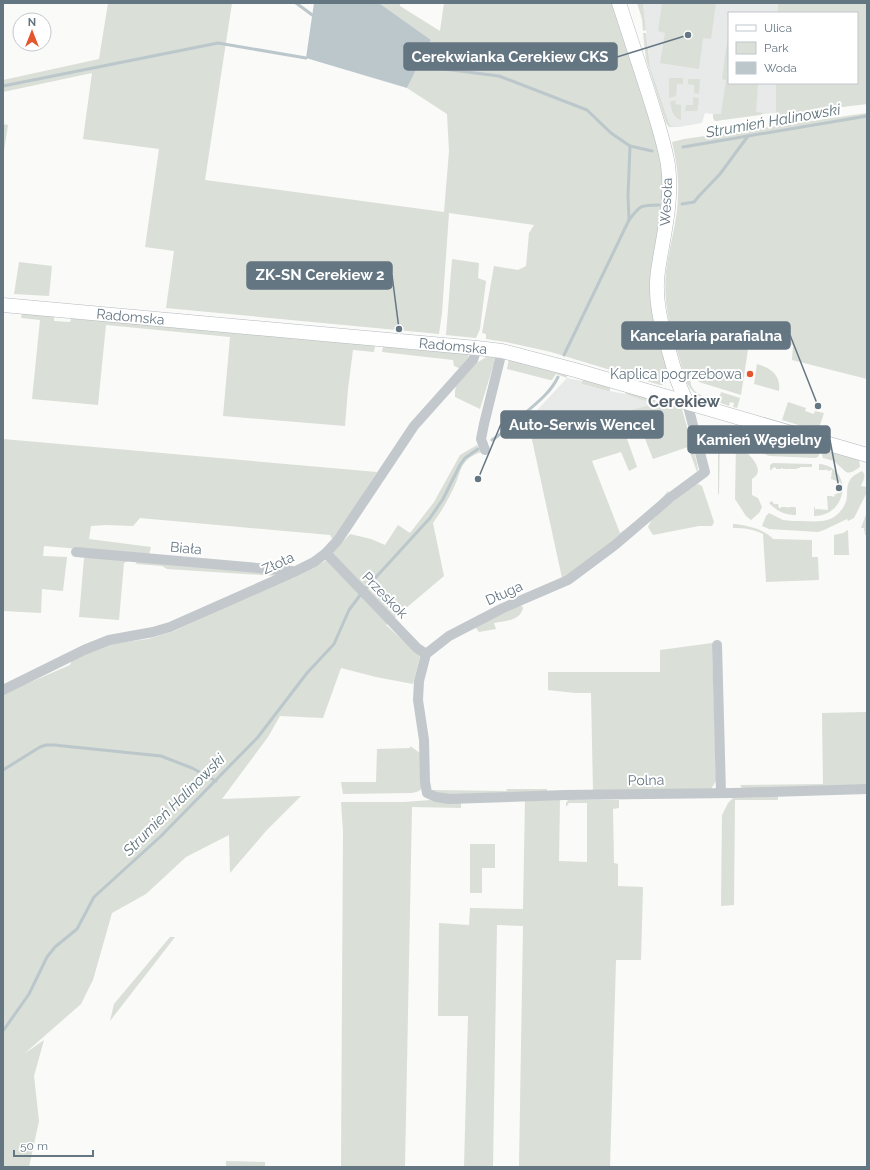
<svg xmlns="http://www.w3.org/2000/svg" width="870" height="1170" font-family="Raleway,sans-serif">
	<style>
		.built { fill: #e8e9e9 }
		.green { fill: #dadfd7 }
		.water { fill: #bbc7cb }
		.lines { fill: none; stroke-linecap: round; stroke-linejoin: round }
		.stream { stroke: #bbc7cb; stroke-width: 3 }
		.secondary-casing { stroke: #b3babf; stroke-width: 15 }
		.street { stroke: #c3c8cc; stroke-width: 10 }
		.secondary { stroke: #fff; stroke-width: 14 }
		.poi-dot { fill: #e4572e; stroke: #fff; stroke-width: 1.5 }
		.labels { text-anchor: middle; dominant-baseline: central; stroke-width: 4; stroke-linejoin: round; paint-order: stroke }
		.street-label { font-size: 14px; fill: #657683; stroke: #fff }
		.poi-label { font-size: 14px; fill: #657683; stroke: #fff; text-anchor: end }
		.water-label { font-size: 15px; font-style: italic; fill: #60757c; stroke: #fff }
		.quarter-label { font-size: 16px; font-weight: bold; fill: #57646e; stroke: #fff }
		.leader { fill: none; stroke: #657683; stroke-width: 1.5 }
		.callout-dot { fill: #657683; stroke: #fff; stroke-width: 1.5 }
		.callout { fill: #657683; stroke: #657683; stroke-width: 1.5 }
		.callout-label { font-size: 15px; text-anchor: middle; font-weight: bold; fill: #fff }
	</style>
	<rect width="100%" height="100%" fill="#fafaf8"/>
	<g class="built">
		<path d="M643 3H778V13H729V83H776V113L763 114 715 121 713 118V114L705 113 702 123 679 127 670 126 650 67Z"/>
		<path d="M567 378 582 381V384L608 391H610L625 394 656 404 531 435 527 421Z"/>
	</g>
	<g class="green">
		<path d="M108 3H232L205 180 444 212 449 151 447 114 407 88 431 40 379 3H400V6L440 31 444 3H613L656 136 663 173 662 202 651 284 652 315 670 375 666 376 665 382 662 385H660L551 352 506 342 486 339V334L482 333 494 266 518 270 526 266 529 233 534 225 449 213 442 313 439 334 166 308 174 251 145 247 159 149 83 139 92 73 3 92V80L99 59Z"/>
		<path d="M637 3H643L646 30 643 31 642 19Z"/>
		<path d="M662 3H716L711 39 703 38 699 69 660 63 665 33 658 31Z"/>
		<path d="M778 3H867V104L777 115 776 113V83H857V13H778Z"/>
		<path d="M729 28V83H758L756 112 764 113 760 115 715 121 713 118V114H721L726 80 722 79Z"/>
		<path d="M643 33H646L650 67 670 126 679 127H669L666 123 646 59Z"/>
		<path d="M669 78H683V84H677L676 96 669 98Z"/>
		<path d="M688 79H700L699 94 694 93V85L688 84Z"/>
		<path d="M693 97 697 98 699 99 697 111H685L686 105H693Z"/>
		<path d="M676 100 675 104 681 105V120C672 117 672 110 670 102Z"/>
		<path d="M867 113V379L792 360 793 345 760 340V344L749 343 741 395 699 382 695 377 693 369C685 389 697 395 714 400L713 402C686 394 686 381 679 357 670 327 663 304 666 272 669 246 678 220 678 194 679 176 676 159 672 142L684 139Z"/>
		<path d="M3 124 8 125 3 157Z"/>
		<path d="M452 259 479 263 478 278 486 281 480 329 476 338 446 335Z"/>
		<path d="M19 262 52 266 49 296 14 294Z"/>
		<path d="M22 313 54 316V321L70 322 72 317 372 343 375 346 374 352 353 350 348 389 345 426 223 416 230 337 106 325 98 405 32 399 40 320 21 318Z"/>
		<path d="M386 345 466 352 469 357 461 369 454 366 453 360 382 352 383 347Z"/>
		<path d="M488 356 495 357 494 363 480 409 455 397V391L456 386 478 362Z"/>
		<path d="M509 358 566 372 567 378 556 374 552 380H550L507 369Z"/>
		<path d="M757 364C771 368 781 375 779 391L754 384Z"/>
		<path d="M585 379 610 386V391H608L582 384V381Z"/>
		<path d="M627 392 632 393 682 409 697 463 698 470 697 472 688 447 653 459 642 431 626 436 637 467 629 471 621 452 592 461 620 533C637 520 655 507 668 491L669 493 587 563 562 578 531 435 655 404 625 394Z"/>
		<path d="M721 392 740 398 737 408 733 407 734 403 730 402 729 406 718 402Z"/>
		<path d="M788 402 806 408 805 411 814 414 815 411 824 413 818 431 782 420Z"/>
		<path d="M756 429 817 446 815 451 820 452 818 457 815 458 770 456C760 454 750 441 747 432L750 430Z"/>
		<path d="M718 432H719L720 433 719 493 718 495Z"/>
		<path d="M3 439 377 472 333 540 330 535 140 518 133 526 106 525 91 526 89 539 151 547 149 555 44 546 43 556 67 557 63 591 42 589 41 613 3 611Z"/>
		<path d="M736 444C745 450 769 470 752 479V495L758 498 762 507 759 513 751 520 746 516 735 499Z"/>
		<path d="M477 445 481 452C476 454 471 456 467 460 460 467 459 476 455 485 449 498 442 511 433 523L444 576 386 625 420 656 413 684 376 677 341 668 323 718 280 716 268 737 222 799 301 796 266 831 230 873 229 835 186 857 146 894 112 913 93 980 81 1004 24 1054 44 1040 34 1076 39 1121 29 1167H3V694L70 665 73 658 108 644 148 639 174 631 311 568 325 561 350 534 371 539 385 545 398 525 410 533 434 502 460 455Z"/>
		<path d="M819 446 859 459 860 467C855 470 851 474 846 472L834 461 823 458 822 455 824 450 818 449Z"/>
		<path d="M773 463 812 464V467H800V468H797V469H790V468L789 469H783V468H782L781 469H776V468L774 467 771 470H770V465Z"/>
		<path d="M819 464C854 467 848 516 814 516V507H815V510L817 509 828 510 827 496H832L833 497 835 496 834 495 838 493H840L841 491 839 490V485L841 484 840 482 831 479 832 470H830V471H828L827 469 826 470H819Z"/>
		<path d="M862 471C867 476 863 481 861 486L867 487V492L854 518 848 521 847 519 824 530 818 532 769 529 762 526 766 516 769 513C774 515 778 518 783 520 789 521 796 521 802 521 820 522 836 523 845 504 849 497 845 487 850 480 852 476 858 473 862 471Z"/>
		<path d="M698 484 702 486 714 522 712 526H699L653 535 648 527 653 517 695 485Z"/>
		<path d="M772 501 774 504H778L779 508H781V507H787V508L789 507H795L796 508V515C784 515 777 511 769 503Z"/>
		<path d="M867 512V535H865L864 528H861Z"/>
		<path d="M733 524C746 525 764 529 773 539L812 540V557H818L819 580 766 582 763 534C753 529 745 528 733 528Z"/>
		<path d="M848 530 849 555H834V535L843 533Z"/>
		<path d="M87 557 128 561 124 563 119 620 79 617 84 558Z"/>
		<path d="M137 561 281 574 277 576 167 569 162 566 136 564Z"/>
		<path d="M518 605 522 606 523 608C520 621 505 621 494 623L496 629 479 632 476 628 470 632 490 618Z"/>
		<path d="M712 643 716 776V781L711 789 593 791 591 693H575L548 690V672H660V650Z"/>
		<path d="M867 712V785L743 789 740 785 823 784 822 713Z"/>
		<path d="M410 746 420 753C421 761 425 782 421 789 419 792 415 792 412 793L343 794 341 782H376L377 749 410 748Z"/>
		<path d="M507 789H547V792L445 796 432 790 506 791Z"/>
		<path d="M735 796H778V800H735L734 905 721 906 722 815 728 803Z"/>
		<path d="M560 798 559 861 587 862V803H569L566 807V803L568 800H619V808L613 809 614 863 618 864V886L643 887 641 960H616L610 1167H519L523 926 497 925 493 1167H464L468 1016H438L439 923 469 925 470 908 523 909 525 799Z"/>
		<path d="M431 800 461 802V808L412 807 405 1167H341L343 832 341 802H404Z"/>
		<path d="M470 844H495V868H482V893H470Z"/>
		<path d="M170 937H175L110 1021 114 1004Z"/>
		<path d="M226 1161 265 1162V1167H226Z"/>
	</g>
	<path class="water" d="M314 3H379L431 40 407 88 306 58Z"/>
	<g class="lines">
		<g class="stream">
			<path d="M296 3 315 17"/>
			<path d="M417 63 428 67 499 76 587 110 611 133 630 146 652 151"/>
			<path d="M3 86 218 43 306 58"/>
			<path d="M683 147 867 116"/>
			<path d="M682 204 694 202 699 196 720 174 748 136"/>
			<path d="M629 220C640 205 641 205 659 205"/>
			<path d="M564 355 629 220 628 196 630 146"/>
			<path d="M492 440C504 432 514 423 524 414 537 403 551 392 558 377"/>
			<path d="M367 587 430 518 443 499 460 465 465 458 478 449"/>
			<path d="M3 770 40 747 46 745H54L161 756 192 768 216 781"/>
			<path d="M3 1031 29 994 47 957 55 947 77 929 94 897 161 836 258 737 307 673 334 644 349 610 361 594"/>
		</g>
		<g class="secondary-casing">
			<g id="secondary">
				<path d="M619 3C629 34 639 65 649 95 656 118 664 141 668 165 673 201 663 236 658 271 654 299 661 324 669 351 674 369 678 386 687 402"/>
				<path id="s1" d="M3 305 477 348 502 351 575 370 867 455"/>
			</g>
		</g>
		<g class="street">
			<path d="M687 402 705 472 671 497 615 545 568 580 503 608 449 636 426 654 419 681 418 700 424 740 425 782 427 793 436 797 449 799 565 795 733 793 867 789"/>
			<path d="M485 450 481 439 484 424 502 351"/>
			<path d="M76 552 292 571"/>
			<path d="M326 553 417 648 426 654"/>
			<path d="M717 645 721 793"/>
			<path d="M3 690 84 650 109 640 153 632 170 627 294 572 314 562 326 553 338 540 414 426 473 360 477 348"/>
		</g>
		<use href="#secondary" class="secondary"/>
	</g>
	<circle class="poi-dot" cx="750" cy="374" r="4"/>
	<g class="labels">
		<g class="street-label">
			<text transform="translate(666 202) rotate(-87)">Wesoła</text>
			<text stroke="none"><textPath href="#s1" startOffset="128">Radomska</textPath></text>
			<text stroke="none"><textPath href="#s1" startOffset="452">Radomska</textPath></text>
			<text transform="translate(186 548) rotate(5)">Biała</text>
			<text transform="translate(278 563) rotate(-25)">Złota</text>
			<text transform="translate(504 593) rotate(-24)">Długa</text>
			<text transform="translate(385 595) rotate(46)">Przeskok</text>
			<text transform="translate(646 780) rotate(-1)">Polna</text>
		</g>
		<g class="poi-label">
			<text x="742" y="374">Kaplica pogrzebowa</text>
		</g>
		<g class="water-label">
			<text transform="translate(773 121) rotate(-10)">Strumień Halinowski</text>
			<text transform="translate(174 805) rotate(-45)">Strumień Halinowski</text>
		</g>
		<g class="quarter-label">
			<text x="684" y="401">Cerekiew</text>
		</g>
	</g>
	<path class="leader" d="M688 35L617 57M399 329L392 275M818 406L790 335M478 479L501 424M839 488L830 440"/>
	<g class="callout-dot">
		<circle cx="688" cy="35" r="4"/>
		<circle cx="399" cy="329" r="4"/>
		<circle cx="818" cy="406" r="4"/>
		<circle cx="478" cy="479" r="4"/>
		<circle cx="839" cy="488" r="4"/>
	</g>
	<g class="callout">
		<rect x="404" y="43" width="213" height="27" rx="4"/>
		<rect x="247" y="262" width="145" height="27" rx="4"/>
		<rect x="622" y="322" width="168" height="27" rx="4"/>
		<rect x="501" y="411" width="162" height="27" rx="4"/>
		<rect x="688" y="426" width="142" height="27" rx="4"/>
	</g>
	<g class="callout-label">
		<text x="510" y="62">Cerekwianka Cerekiew CKS</text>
		<text x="320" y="280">ZK-SN Cerekiew 2</text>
		<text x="706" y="341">Kancelaria parafialna</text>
		<text x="582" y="430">Auto-Serwis Wencel</text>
		<text x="759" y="445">Kamień Węgielny</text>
	</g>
	<rect width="870" height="1170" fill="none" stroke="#657683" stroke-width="8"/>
	<rect x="728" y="12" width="130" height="72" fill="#ffffff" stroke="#c1c8cd"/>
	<rect x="736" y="25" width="20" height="6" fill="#ffffff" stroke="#c1c8cd"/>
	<text x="764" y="32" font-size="12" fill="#657683">Ulica</text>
	<rect x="736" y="42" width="20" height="12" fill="#dadfd7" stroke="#c1c8cd"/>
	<text x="764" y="52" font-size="12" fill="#657683">Park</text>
	<rect x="736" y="62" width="20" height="12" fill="#bbc7cb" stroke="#c1c8cd"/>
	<text x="764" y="72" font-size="12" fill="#657683">Woda</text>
	<g transform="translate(32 32)"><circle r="19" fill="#ffffff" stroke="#c1c8cd"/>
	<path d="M0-3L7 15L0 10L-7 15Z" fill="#e4572e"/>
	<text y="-6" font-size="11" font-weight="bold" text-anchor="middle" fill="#657683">N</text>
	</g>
	<path d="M14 1150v6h79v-6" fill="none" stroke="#657683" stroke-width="2"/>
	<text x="20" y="1150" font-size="12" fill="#657683" stroke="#ffffff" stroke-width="3" paint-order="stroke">50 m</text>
</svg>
